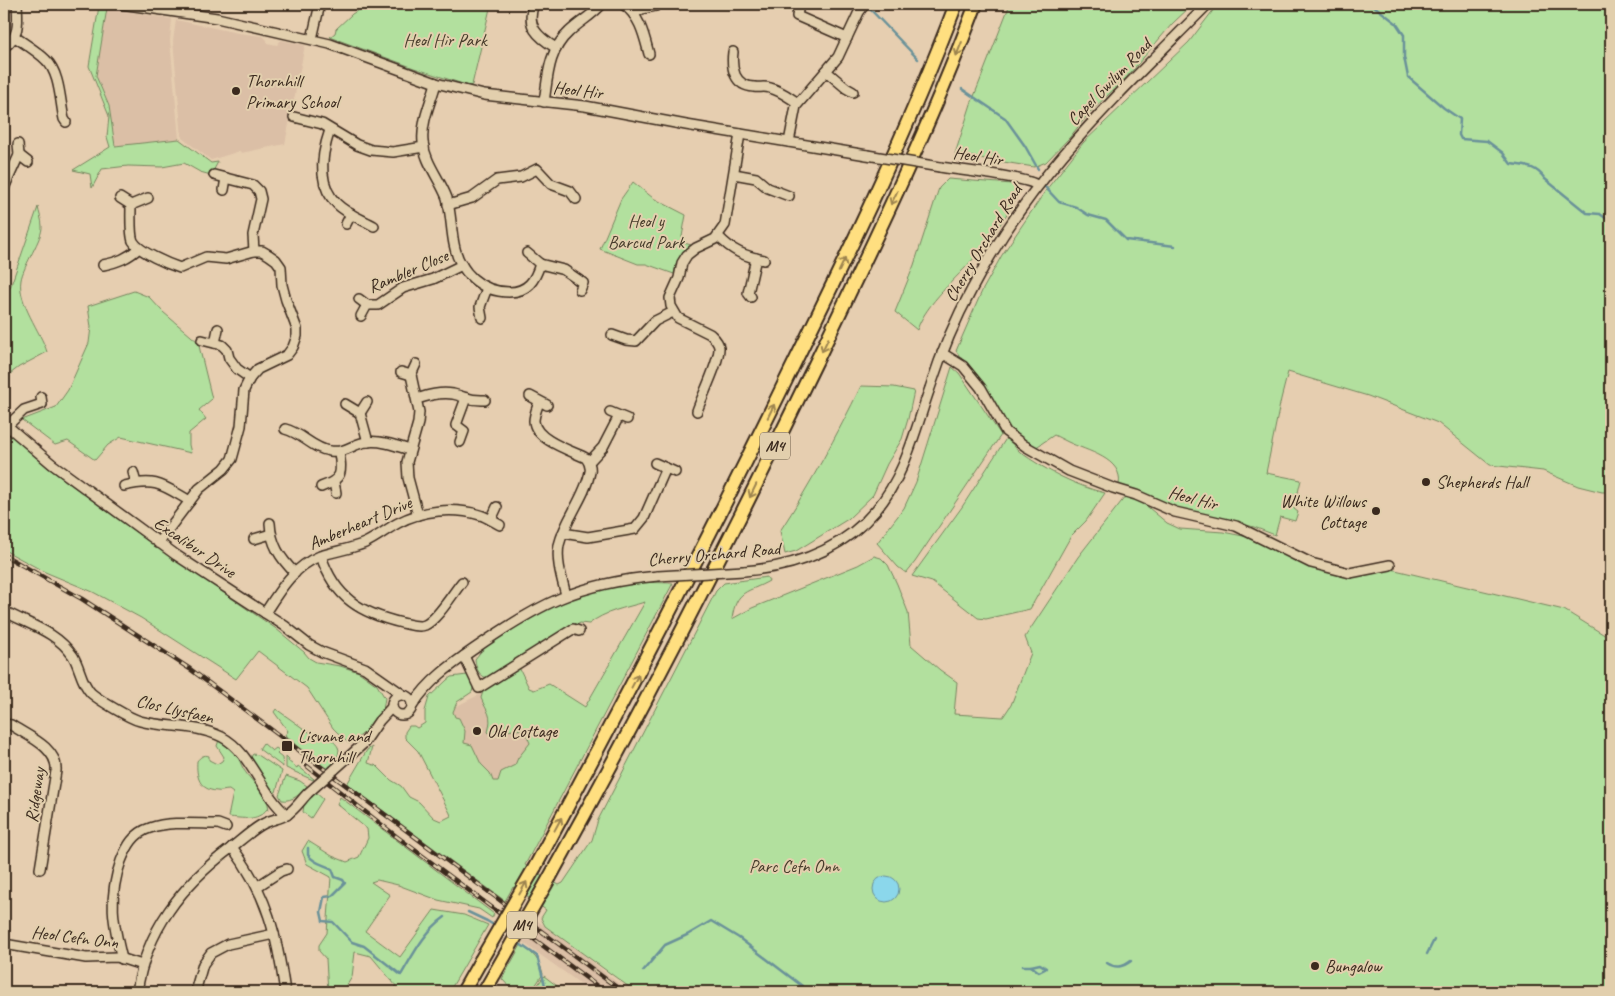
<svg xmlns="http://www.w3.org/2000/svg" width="1615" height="996" font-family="Caveat,sans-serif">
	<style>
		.built { fill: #dbbfa6 }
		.green { fill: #b2e09e; stroke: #76855e; fill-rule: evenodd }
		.water { fill: #8bd7eb; stroke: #6b9299 }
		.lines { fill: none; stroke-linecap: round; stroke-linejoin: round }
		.stream { stroke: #6b9299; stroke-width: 2.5 }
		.minor-casing { stroke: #3b2a1e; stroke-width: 12 }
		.highway-casing { stroke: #3b2a1e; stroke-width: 16 }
		.minor { stroke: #e2cfad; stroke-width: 9 }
		.highway { stroke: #ffdf80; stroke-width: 12 }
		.rail-casing { stroke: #3b2a1e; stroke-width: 4.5 }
		.rail { stroke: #e2cfad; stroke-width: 2.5; stroke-dasharray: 8; stroke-linecap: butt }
		.minor-bridge-casing { stroke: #3b2a1e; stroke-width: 12; stroke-linecap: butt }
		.highway-bridge-casing { stroke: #3b2a1e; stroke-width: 16; stroke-linecap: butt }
		.minor-bridge { stroke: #e2cfad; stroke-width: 9 }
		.highway-bridge { stroke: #ffdf80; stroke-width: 12 }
		.oneway { stroke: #9d844f }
		.poi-dot { fill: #3b2a1e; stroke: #e2cfad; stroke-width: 2 }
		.labels { text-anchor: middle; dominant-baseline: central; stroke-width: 4; stroke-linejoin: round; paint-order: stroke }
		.shield { fill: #e2cfad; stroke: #6d5c49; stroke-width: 1 }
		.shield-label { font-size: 16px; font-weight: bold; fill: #3b2a1e }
		.park-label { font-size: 18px; fill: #473c2b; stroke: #e2cfad }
		.poi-label { font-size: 18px; fill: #3b2a1e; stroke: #e2cfad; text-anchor: start }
		.street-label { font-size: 18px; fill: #3b2a1e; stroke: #e2cfad }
	</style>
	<rect width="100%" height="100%" fill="#e6ceb0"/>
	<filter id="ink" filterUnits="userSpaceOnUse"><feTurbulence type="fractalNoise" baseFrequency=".02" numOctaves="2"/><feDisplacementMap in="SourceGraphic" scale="10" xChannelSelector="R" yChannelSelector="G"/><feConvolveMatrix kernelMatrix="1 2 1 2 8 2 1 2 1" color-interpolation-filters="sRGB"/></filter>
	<g filter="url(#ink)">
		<g class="built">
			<path d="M107 8 172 19 170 40 179 139 115 146 109 106 96 77Z"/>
			<path d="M176 20 238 33 263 36 267 40V43L277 45 281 40 305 45 285 144 241 153 240 151 211 160 182 138 173 41Z"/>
			<path d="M514 677 546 734 491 792 443 713Z"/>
			<path d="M535 919 584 955 624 988 633 992H592L521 941Z"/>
		</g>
		<g class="green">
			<path d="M368 4H491L472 85 469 86 414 68 330 37 335 33 336 29 352 14Z"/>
			<path d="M1010 4H1193L1172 24 1126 78 1089 113 1070 137 1046 162 1034 167 955 154 971 104Z"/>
			<path d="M1218 4H1611V492H1602L1578 486 1543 471 1490 465 1438 423 1368 396 1288 372 1281 399 1266 473 1301 480 1294 509 1298 512 1295 521 1280 517 1275 535 1254 527 1173 507 1119 485C1124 458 1086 451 1068 442 1063 440 1059 437 1054 435L1035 448 1010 431 988 394 956 351 982 291 1002 255 1046 190 1083 143 1189 42Z"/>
			<path d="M99 6 107 8 96 76 109 106 115 146 179 139 211 163 218 162 211 175 200 172 184 163 162 167 128 166 102 169 92 188 90 174 73 170 110 147 107 137 109 116 89 66Z"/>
			<path d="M948 179 1012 184 1020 190C1009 213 992 238 975 257 957 278 926 303 917 330L895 312 914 265 939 188Z"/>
			<path d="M633 182 653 198 686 215 681 242 691 245C681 252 676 262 674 274L646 264H638L600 249 621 199Z"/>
			<path d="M38 207C39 213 42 220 42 226 43 238 23 266 21 280 17 302 41 332 47 352L19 367 6 377 4 375V293L10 288Z"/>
			<path d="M134 291 149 297 163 312 198 342 212 399 199 410 206 419 189 433V445L191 453 121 437 108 445 95 460 68 441 55 445 22 420 56 407 68 390 89 343 91 327 88 306Z"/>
			<path d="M952 367 959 373 1001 435 915 562 906 573 898 567 877 543 904 508 916 482Z"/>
			<path d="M861 386 894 387 914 391 908 419 902 439 887 464 873 495 848 519 796 551 785 554 780 531C810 485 837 435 861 386Z"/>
			<path d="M4 428 48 468 155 546 275 628 304 652 309 658 316 662 340 666 359 672 377 685 385 698 383 710 365 732 351 743H348L333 728 307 688 258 651 236 679 141 618 93 592 45 572 4 550Z"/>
			<path d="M1007 437C1011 442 1015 448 1020 452 1045 470 1076 486 1105 493L1086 521 1071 536 1030 609 986 619 978 618 932 582 912 576 962 507Z"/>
			<path d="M1127 496 1143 503 1167 523 1180 529 1223 532 1253 538 1295 561 1351 577 1391 569 1564 610 1611 639V992H636L545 926 541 918 546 910 513 887 505 901 347 784 367 750 372 747 368 763 377 766 391 780 401 786 409 797 419 802 434 818 441 821 451 816 450 813 418 751 405 738V732L409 726H414L417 728 425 723V711L429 697 447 680 451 677 467 675 470 677 474 685 472 692 457 702 453 712 455 717 459 718 465 731 464 743 472 745 481 764 490 773 493 781H498L501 772 515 765 518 758 530 743 524 729 504 731 502 729 490 735 488 732C493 714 487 713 481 698L487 678C478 675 476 668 475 659L483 649 500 637 517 622 573 594 631 582 673 583 525 865 559 885 563 883 592 840 598 820 716 591 724 583 767 577 769 581C748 593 736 589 732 619L752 608 858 565 874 556 881 558 888 565 897 584 908 612 911 645 940 670 957 682 954 714 1003 717 1011 705 1031 653 1025 637 1078 557 1125 497ZM645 602 585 707 549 684 534 690 529 688 517 663 580 623 589 624C605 611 625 608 645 602Z"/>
			<path d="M276 709 307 731 315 734 316 736 326 734C329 738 336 743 338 747 342 754 332 766 327 769L319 764 315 759H311L285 735 288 731 274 712Z"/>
			<path d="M219 740C225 743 231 747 235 752 240 758 240 764 244 770 252 783 268 793 269 810L267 809C257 822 243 818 228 817L233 793 229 790C225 790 220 792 217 791 199 790 196 776 197 761 200 757 204 754 209 756V760L217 764 222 761 224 757 217 746Z"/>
			<path d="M263 743 272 751 276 748 280 751 277 754 282 758 283 767 259 749Z"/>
			<path d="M253 754 258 755 282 771 276 792 273 793 251 760V757Z"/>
			<path d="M286 756 289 759 288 761 297 768 298 766 314 779 313 780 286 768Z"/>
			<path d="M286 776 300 781 307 786C302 793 292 802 282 800L279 795Z"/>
			<path d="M315 792 323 799 311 818 303 812 304 804Z"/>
			<path d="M340 797 494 914 492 918 479 909 438 900 398 885 377 880 371 882 390 895 365 931 400 957 434 910 464 915 488 925 449 992H393L396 986 371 956 355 952 352 977 344 990 342 992H328L326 959 319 951V945L327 933 331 877 307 864 302 851 308 841 332 856 347 862 359 857 368 838 367 829 337 804Z"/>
			<path d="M521 945C533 953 540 960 543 974L531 992H514L502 979Z"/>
			<path d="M544 976 565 992H533Z"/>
		</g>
		<circle class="water" cx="886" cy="889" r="13"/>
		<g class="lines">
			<g class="stream">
				<path d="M1369 4 1374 6 1396 23 1404 35V57L1408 77 1444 108 1460 119 1459 135 1461 139 1487 141 1503 153 1511 164C1526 166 1536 166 1545 179L1587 213 1600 214 1611 222"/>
				<path d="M870 9 918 59"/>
				<path d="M962 89 1005 118 1025 146 1038 169"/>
				<path d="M1045 187 1059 202 1076 207 1088 215 1106 220 1126 240 1175 246"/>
				<path d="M308 848V855C315 864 323 864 332 869L335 877 343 880 345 883 332 896 324 897 321 912 323 921 333 922 352 942 364 946 401 975C414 953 424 932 445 917"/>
				<path d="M468 912 487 921 497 927"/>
				<path d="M517 942 537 956 546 989"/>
				<path d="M1427 954 1434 940"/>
				<path d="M1107 963C1116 969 1123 967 1131 961"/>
				<path d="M1023 966H1031L1039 972 1045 969"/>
				<path d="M1031 966 1040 964 1046 968"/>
				<path d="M643 971 665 945 687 935 711 921 739 938 810 992"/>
			</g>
			<g class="minor-casing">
				<g id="minor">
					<path d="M121 4 217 18 330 44 436 83 484 95 585 106 686 125 867 155"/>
					<path d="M534 4C525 26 538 37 556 48"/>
					<path d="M623 4C640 16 644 35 649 54"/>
					<path d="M799 4 797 16 847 38"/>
					<path d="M634 14 642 9 656 6"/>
					<path d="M15 37C25 44 37 51 46 60 60 73 60 101 64 119L66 122"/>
					<path d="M312 39 320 4"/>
					<path d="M4 47C20 37 18 21 17 4"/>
					<path d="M733 52C731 68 734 86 754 87 759 88 765 86 770 88 780 90 790 98 798 103"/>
					<path d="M826 71 846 88 853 92"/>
					<path d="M436 83C431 102 421 122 423 142 425 163 440 179 447 198 451 213 451 229 454 244 459 272 481 292 509 292 528 292 535 280 540 264L564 270 583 283 580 290"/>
					<path d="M544 102C548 76 548 51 569 32 579 22 593 15 602 4"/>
					<path d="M294 117 322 124 357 145 371 150 393 152 424 147"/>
					<path d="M330 130C322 153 316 184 337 204 347 214 361 219 374 226"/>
					<path d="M789 142 796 106 838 57 859 12 865 4"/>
					<path d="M19 155 28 162"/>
					<path d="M940 167C957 170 1027 177 1037 185"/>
					<path d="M734 174 756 178 768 188 789 196"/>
					<path d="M214 175 253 185 259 191 261 199 253 235 254 251"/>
					<path d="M4 188 19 155 18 144"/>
					<path d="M224 190 226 178"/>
					<path d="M120 198 131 205 148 198"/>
					<path d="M131 205C131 214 130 234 133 241 139 252 168 264 180 268L206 257 226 259 254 251H262L269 255 276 260 281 267 282 285 286 300 297 329V336L293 347 287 355 258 369 250 378 244 390 241 426 232 459 224 469 199 489 158 543"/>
					<path d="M448 205 472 198 497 180 521 177 537 169 551 184 570 191 576 199"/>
					<path d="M346 224 351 214"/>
					<path d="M718 236C732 251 744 256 764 260"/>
					<path d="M527 253 540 264"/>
					<path d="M103 265C118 262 128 258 139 248"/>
					<path d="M751 297 748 293 756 258"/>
					<path d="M359 299 367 305"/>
					<path d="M361 316 367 305H378L403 288 433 279 462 265"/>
					<path d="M482 318 480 307 487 288"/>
					<path d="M612 335 626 340 636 341 655 321 673 312"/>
					<path d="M202 340 222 345 227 350 229 358 237 369 250 378"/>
					<path d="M215 343 218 329"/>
					<path d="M942 353 963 366 981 388 1006 432 1025 446 1069 471 1113 488 1136 495 1175 512 1236 526 1311 563 1350 573 1390 565"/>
					<path d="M416 364 411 375 419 412 418 423 407 462 408 478 418 515"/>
					<path d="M401 372 411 375"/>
					<path d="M530 396 547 405"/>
					<path d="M417 399C429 395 440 392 453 394 467 397 469 401 485 400"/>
					<path d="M539 402C537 408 534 415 534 421 535 440 572 451 586 458 589 462 591 467 590 472 585 498 565 519 559 545 556 561 562 579 566 595"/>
					<path d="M345 404 360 413 368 442"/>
					<path d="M697 411C702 396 720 361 719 347 718 341 714 338 710 334L678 318 671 306 670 298 679 278 682 263 687 255 696 248 715 239 725 225 740 134"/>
					<path d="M610 412 627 419"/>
					<path d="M360 413 367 402"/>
					<path d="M4 423 52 464 176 555 285 626 309 645 322 652 365 668 402 694"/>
					<path d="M7 426 24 410 42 404 41 397"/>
					<path d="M285 429C302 433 313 449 330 451 348 453 353 443 367 442 381 440 397 446 410 450"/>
					<path d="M460 442 464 431 456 425 466 398"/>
					<path d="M589 462 603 447 619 416"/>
					<path d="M655 463 675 472"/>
					<path d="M133 472 136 483"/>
					<path d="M334 482 336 493"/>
					<path d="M124 486C157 478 162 485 190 501"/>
					<path d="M321 487C343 479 342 473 339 452"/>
					<path d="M491 520 497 507"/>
					<path d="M270 523C271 544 280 558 295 573"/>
					<path d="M563 533 588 537 635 529 644 518 666 468"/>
					<path d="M254 539 271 534"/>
					<path d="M321 556C335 598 360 613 402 623 408 624 418 628 425 625 437 620 453 593 462 582"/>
					<path d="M744 571C795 567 843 549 876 510 906 474 915 430 930 388 941 354 955 320 972 289 1031 174 1119 94 1208 4"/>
					<path d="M4 611C29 625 56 631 73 656 80 667 81 683 91 693 99 700 129 718 140 721 167 728 196 724 222 737 251 752 261 794 287 815"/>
					<path d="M265 613C279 591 294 566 320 556 335 551 351 549 365 543 376 538 387 529 398 523 422 510 454 507 480 515 487 517 494 522 500 525"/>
					<path d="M464 656 479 688 573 629 579 631"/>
					<circle cx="402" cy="705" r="10"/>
					<path d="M413 705C428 681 451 665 474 649 538 604 579 583 658 576"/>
					<path d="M4 724 11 725C28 736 58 748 56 771L40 869"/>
					<path d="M334 770 364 743 379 721 392 707"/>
					<path d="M232 847C267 894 277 935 285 992"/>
					<path d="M258 886 281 871 287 869"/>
					<path d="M4 944 86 958 117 957 142 965"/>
					<path d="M122 959C113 923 108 897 121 861 127 846 134 833 150 828 170 821 197 824 218 824L226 827"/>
					<path d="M137 992C146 930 182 885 231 848 241 840 251 831 261 825 269 820 279 819 286 815 295 810 301 800 308 793"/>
					<path d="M197 992V985L203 964 211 953 228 944 274 934"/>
				</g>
			</g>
			<g class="highway-casing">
				<g id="highway">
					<path d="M535 867C621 707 705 546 785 382 846 258 907 133 956 4"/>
					<path d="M550 877C645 706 734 532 819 356 875 240 931 124 976 4"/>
					<path d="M463 992 481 960"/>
					<path d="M484 992 495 973"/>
				</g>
			</g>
			<use href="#minor" class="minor"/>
			<use href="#highway" class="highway"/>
			<g class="rail-casing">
				<g id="rail">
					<path d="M4 555 82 599 190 669 623 992"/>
					<path d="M307 766 396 836 605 992"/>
				</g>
			</g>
			<use href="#rail" class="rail"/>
			<g class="minor-bridge-casing">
				<g id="minor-bridge">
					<path d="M867 155 940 167"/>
					<path d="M658 576 744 571"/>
					<path d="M308 793 334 770"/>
				</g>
			</g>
			<g class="highway-bridge-casing">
				<g id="highway-bridge">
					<path d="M481 960 535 867"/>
					<path d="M495 973 550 877"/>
				</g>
			</g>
			<use href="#minor-bridge" class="minor-bridge"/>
			<use href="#highway-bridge" class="highway-bridge"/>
		</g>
		<defs><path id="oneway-shaft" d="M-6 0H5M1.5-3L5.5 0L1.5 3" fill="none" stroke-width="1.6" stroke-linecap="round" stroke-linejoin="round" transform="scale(1.25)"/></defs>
		<g class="oneway">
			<use href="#oneway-shaft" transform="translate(959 49) rotate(112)"/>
			<use href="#oneway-shaft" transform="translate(894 198) rotate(115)"/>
			<use href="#oneway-shaft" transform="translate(842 265) rotate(-65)"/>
			<use href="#oneway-shaft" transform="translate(825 345) rotate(116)"/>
			<use href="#oneway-shaft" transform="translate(771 411) rotate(-64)"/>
			<use href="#oneway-shaft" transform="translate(753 491) rotate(116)"/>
			<use href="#oneway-shaft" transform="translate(635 681) rotate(-62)"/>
			<use href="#oneway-shaft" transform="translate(558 824) rotate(-62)"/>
			<use href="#oneway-shaft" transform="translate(523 888) rotate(-60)"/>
		</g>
	</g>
	<g class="poi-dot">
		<circle cx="236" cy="91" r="5"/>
		<circle cx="1426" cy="482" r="5"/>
		<circle cx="1376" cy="511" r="5"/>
		<circle cx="477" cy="731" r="5"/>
		<rect x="281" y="740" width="12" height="12" rx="2.5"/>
		<circle cx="1315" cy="966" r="5"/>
	</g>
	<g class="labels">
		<g class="shield">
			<rect x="760" y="432.5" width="30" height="27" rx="4"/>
			<rect x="507" y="911.5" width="30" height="27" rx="4"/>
		</g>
		<g class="shield-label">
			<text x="775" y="446">M4</text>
			<text x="522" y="925">M4</text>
		</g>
		<g class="park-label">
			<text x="445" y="40">Heol Hir Park</text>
			<text x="646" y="221">Heol y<tspan x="646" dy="21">Barcud Park</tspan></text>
			<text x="794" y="866">Parc Cefn Onn</text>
		</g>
		<g class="poi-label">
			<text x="246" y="81">Thornhill<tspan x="246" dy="21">Primary School</tspan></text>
			<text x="1436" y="482">Shepherds Hall</text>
			<text x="1366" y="501" text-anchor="end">White Willows<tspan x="1366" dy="21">Cottage</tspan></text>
			<text x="487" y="731">Old Cottage</text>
			<text x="298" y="736">Lisvane and<tspan x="298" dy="21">Thornhill</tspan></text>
			<text x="1325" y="966">Bungalow</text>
		</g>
		<g class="street-label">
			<text transform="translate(1109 82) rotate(-46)">Capel Gwilym Road</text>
			<text transform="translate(578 90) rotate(7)">Heol Hir</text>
			<text transform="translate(978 156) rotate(9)">Heol Hir</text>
			<text transform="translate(983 243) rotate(-59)">Cherry Orchard Road</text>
			<text transform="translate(408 271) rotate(-23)">Rambler Close</text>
			<text transform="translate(1193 498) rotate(15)">Heol Hir</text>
			<text transform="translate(360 523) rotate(-23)">Amberheart Drive</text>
			<text transform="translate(195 547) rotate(34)">Excalibur Drive</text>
			<text transform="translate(714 554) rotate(-5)">Cherry Orchard Road</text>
			<text transform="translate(175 709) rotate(13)">Clos Llysfaen</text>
			<text transform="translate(35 795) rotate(-82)">Ridgeway</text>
			<text transform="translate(75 937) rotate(7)">Heol Cefn Onn</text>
		</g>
	</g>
	<rect width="1615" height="996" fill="none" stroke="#e2cfad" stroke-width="20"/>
	<rect x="10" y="10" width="1595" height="976" fill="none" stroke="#3b2a1e" stroke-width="2" filter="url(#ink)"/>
</svg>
